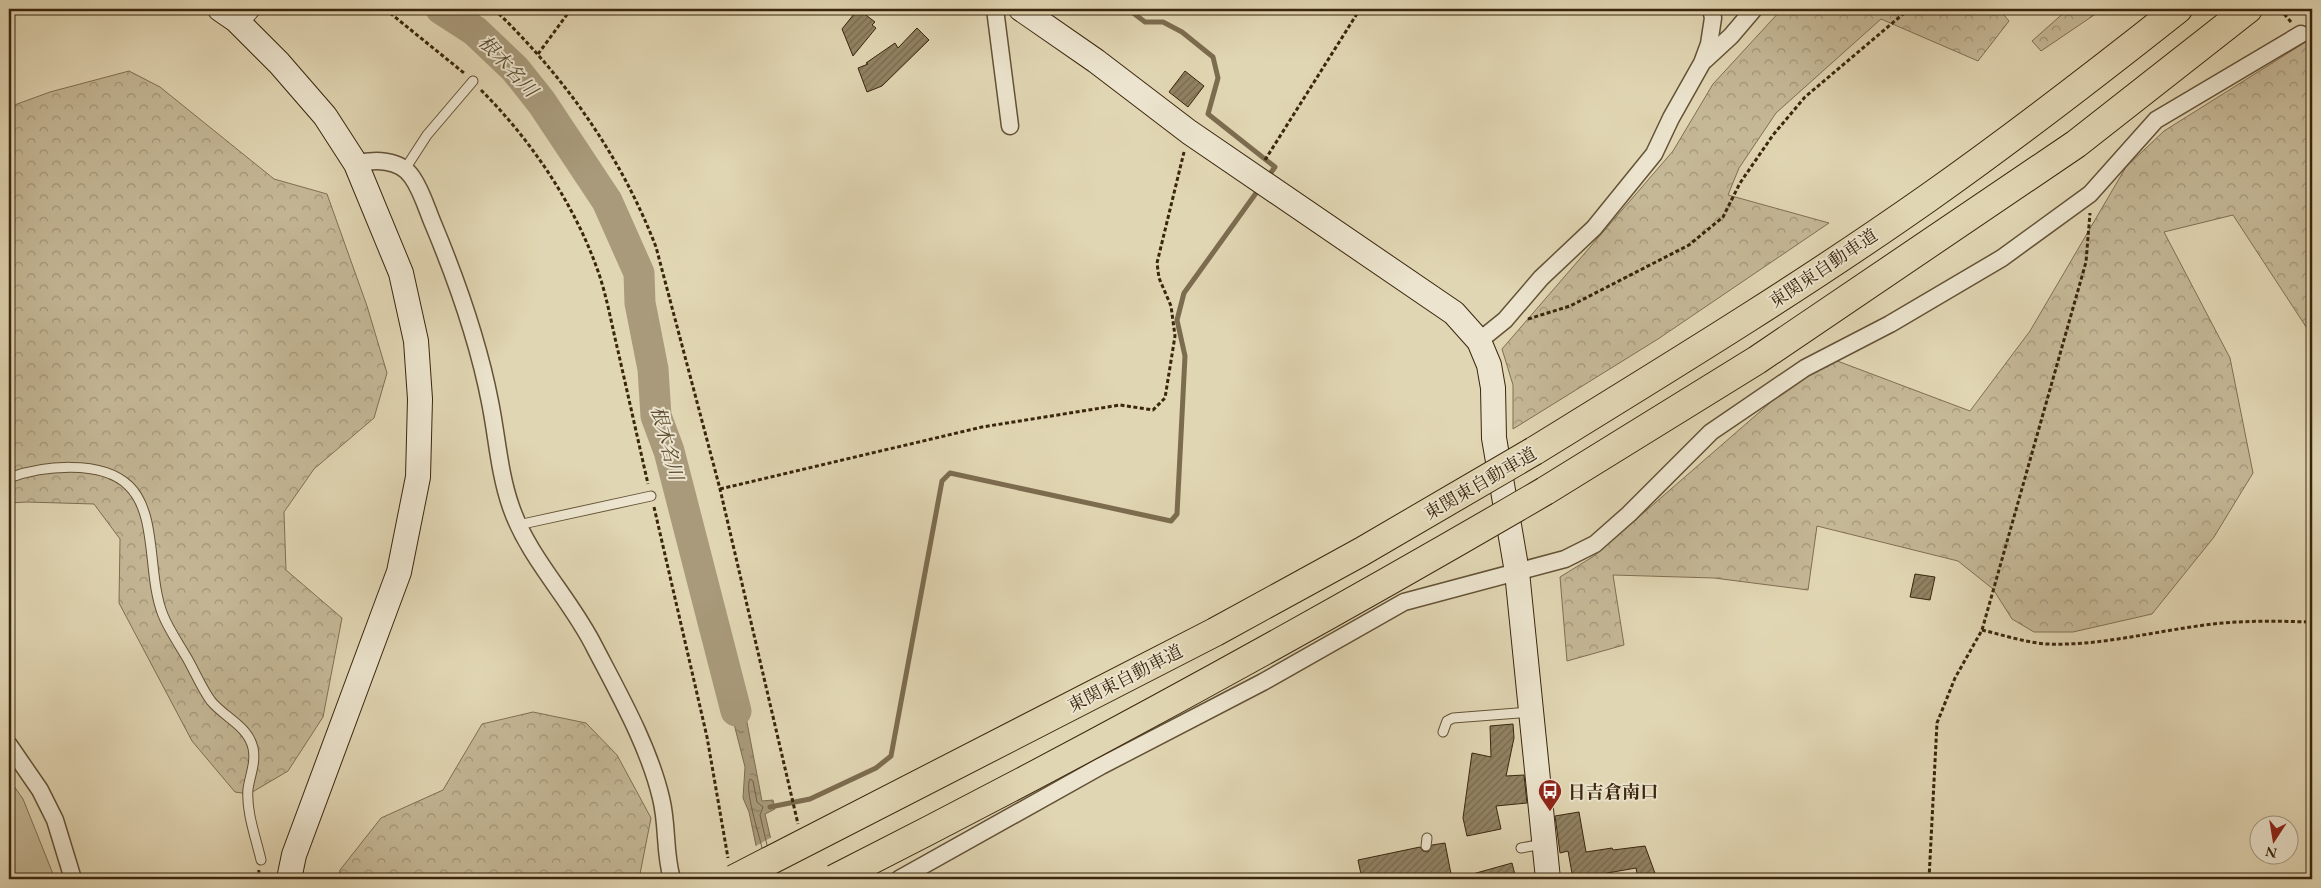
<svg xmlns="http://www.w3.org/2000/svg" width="2321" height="888" font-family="'EB Garamond','Noto Serif JP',serif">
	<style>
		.green { fill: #c5b897; stroke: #806f52 }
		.forest { fill: url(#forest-crowns); stroke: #806f52 }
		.water { fill: url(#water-ripples); stroke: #7c6c4f }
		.pier { fill: #e1d6b3 }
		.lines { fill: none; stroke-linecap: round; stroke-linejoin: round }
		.shore { stroke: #716044; stroke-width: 1 }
		.stream { stroke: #7c6c4f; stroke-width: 5 }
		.river { stroke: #a89a7b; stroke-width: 31 }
		.building { fill: url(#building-hatch); stroke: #3a260d }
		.lane-casing { stroke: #645236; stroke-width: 11 }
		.street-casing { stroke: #645236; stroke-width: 19 }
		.secondary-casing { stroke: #3a260d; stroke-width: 26 }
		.highway-casing { stroke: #3a260d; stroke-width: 30 }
		.path { stroke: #3a260d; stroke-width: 3; stroke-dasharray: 4 2.5; stroke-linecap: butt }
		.lane { stroke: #ece4ce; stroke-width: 9 }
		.street { stroke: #ece4ce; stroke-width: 16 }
		.secondary { stroke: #ece4ce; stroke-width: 24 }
		.highway { stroke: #e1d6b3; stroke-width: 28 }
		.highway-bridge-casing { stroke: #3a260d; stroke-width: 30; stroke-linecap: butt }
		.highway-bridge { stroke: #e1d6b3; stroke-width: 28 }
		.labels { text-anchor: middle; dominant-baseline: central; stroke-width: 4; stroke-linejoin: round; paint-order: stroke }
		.street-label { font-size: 18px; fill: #3a260d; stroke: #ece4ce }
		.poi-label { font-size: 18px; font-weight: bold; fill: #3a260d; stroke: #ece4ce; text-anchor: start }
		.water-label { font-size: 19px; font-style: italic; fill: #5b492e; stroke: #ece4ce }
	</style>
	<defs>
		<pattern id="forest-crowns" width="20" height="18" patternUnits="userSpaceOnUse" patternTransform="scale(1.25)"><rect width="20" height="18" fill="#c5b897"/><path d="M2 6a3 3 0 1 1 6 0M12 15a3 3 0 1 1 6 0" fill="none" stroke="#a1957a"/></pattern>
		<pattern id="water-ripples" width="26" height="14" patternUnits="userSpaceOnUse" patternTransform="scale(1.25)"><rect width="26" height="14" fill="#a89a7b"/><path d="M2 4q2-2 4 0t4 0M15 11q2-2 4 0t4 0" fill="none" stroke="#8a7d63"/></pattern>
		<pattern id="building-hatch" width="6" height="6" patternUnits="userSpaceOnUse" patternTransform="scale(1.25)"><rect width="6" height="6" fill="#918263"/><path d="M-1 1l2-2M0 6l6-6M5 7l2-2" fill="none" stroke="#776a50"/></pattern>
	</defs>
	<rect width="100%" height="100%" fill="#e1d6b3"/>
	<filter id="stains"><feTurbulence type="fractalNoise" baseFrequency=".004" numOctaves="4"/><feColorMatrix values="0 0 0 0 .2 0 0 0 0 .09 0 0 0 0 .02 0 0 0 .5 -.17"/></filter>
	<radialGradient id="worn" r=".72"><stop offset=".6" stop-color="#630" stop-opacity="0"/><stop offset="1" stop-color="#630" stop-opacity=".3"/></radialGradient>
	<path class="green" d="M9 779 23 799 55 879H9Z"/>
	<g class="forest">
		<path d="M1782 9H1999L2009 21 1978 61 1881 19 1776 113 1739 168 1728 195 1829 223 1658 339 1513 429V385L1502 349 1673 151 1713 84Z"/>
		<path d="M2068 9H2103L2041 51 2032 41Z"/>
		<path d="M2312 38V336L2233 215 2164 232 2230 358 2253 473 2214 537 2152 614 2073 632H2034L2012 619 1993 589 1958 561 1817 526 1808 590 1714 578 1613 575 1624 645 1567 661 1560 577 1594 556 1824 356 1970 411 2030 331 2126 167 2164 131Z"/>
		<path d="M129 71 160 87 274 179 327 194 367 306 387 373 374 418 314 469 284 512 286 570 342 618 323 717 288 771 249 794 235 792 192 741 119 603 120 539 94 504 27 502 9 503V107L50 92Z"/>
		<path d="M533 712 586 723 617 755 651 818 639 879H338L340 870 381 818 443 790 482 724Z"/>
	</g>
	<path class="water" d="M719 665 736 680 745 712 762 801 773 800 775 809 765 814 780 879H763L749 812 743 798 745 767Z"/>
	<path class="pier" d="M772 837 783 879H761L754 847Z"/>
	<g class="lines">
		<path class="shore" d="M762 848C759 834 744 789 750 779L753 781 757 802 763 807 760 815 767 845"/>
		<g class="stream">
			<path d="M1128 9 1145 22H1163L1182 32 1213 57 1218 78 1208 114 1275 167 1267 178"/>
			<path d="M770 807 810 799 876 768 891 756 942 481 950 473 1171 521 1177 514 1185 356 1177 320 1184 293 1259 189"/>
		</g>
		<path class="river" d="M441 9 475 31 515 69 542 103 607 201 639 273 640 303 653 369 656 416 669 451 736 711"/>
	</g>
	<g class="building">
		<path d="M858 9 875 22 872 25 876 28 853 56 842 29Z"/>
		<path d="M917 28 929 40 882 86 867 92 858 68 868 64 866 63 895 43 898 48Z"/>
		<path d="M1185 71 1204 86 1188 107 1169 92Z"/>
		<path d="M1915 574 1935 577 1930 600 1910 597Z"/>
		<path d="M1513 724 1514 738 1506 776 1524 775 1527 803 1496 806 1501 829 1467 836 1463 818 1472 753 1491 757 1490 726Z"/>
		<path d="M1579 812 1586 852 1612 848 1613 850 1645 846 1656 876 1638 879 1636 868 1573 879 1568 851 1560 853 1555 816Z"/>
		<path d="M1445 843 1452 879H1362L1358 860 1420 847 1423 851 1428 852 1432 845Z"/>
		<path d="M1512 863 1516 879H1470L1469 875Z"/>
	</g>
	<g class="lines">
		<g class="lane-casing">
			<g id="lane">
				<path d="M242 26 257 9"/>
				<path d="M405 169 427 135 473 81"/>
				<path d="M9 478C41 466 102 459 129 486 158 514 147 576 163 615 169 630 179 644 187 658 195 672 202 689 211 701 225 718 248 726 253 748 256 763 250 775 248 789 246 812 256 838 261 860"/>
				<path d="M518 525 651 496"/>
				<path d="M1443 732 1447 721 1453 718 1531 712"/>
				<path d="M1426 846 1427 838"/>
				<path d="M1521 848 1543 844"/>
			</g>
		</g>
		<g class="street-casing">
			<g id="street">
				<path d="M995 9 1010 126"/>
				<path d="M1705 60 1731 36 1754 9"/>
				<path d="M356 164C374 159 400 159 412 177 422 191 427 210 434 226 456 279 479 345 490 402 497 436 499 473 511 507 529 559 571 599 595 648 619 694 649 747 661 798 668 826 664 852 672 879"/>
				<path d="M1479 341 1505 320 1541 278 1594 228 1654 154 1671 118 1702 63 1709 44 1713 18 1711 9"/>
				<path d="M9 745 40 790 55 820 73 879"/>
				<path d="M899 879 1101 766 1263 682 1404 602 1565 559 1595 544 1629 514 1711 432 1805 368 1890 324 2002 258 2090 194 2156 120 2301 34"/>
			</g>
		</g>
		<g class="secondary-casing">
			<g id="secondary">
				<path d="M220 9 236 20 279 63 325 116 356 164 401 273 416 341 420 399 418 477 399 572 294 855 289 879"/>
				<path d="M1021 9 1096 61 1189 132 1454 313 1479 341 1489 365 1493 388 1494 438 1517 572 1548 879"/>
			</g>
		</g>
		<g class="highway-casing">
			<g id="highway">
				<path d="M1534 451C1667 369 1800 288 1928 198 2013 138 2096 74 2178 9"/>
				<path d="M1545 491 1757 360 2076 144 2248 9"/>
			</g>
		</g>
		<g class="path">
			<path d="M385 9 464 73"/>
			<path d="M494 9C564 76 621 156 656 247L720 489 798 824"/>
			<path d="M2280 9 2291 22"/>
			<path d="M538 54 571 9"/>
			<path d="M481 90C529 138 571 199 595 263 606 291 611 322 618 351 628 395 638 440 648 484"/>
			<path d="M1265 160 1360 9"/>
			<path d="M1528 319 1570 306 1689 245 1723 217 1740 183 1773 135 1805 97 1909 9"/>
			<path d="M720 489 982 427 1120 405 1153 410 1165 398 1175 336 1171 306 1159 278 1157 263 1184 152"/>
			<path d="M654 507 707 737 728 858"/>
			<path d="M1982 630C2003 635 2024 642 2046 644 2097 646 2147 633 2198 626 2236 620 2274 621 2312 622"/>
			<path d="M258 879 259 870"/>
			<path d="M1929 879 1937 723 1955 678 1982 630 2086 262 2090 213"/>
		</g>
		<use href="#lane" class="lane"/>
		<use href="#street" class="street"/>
		<use href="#secondary" class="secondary"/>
		<use href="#highway" class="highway"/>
		<g class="highway-bridge-casing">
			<g id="highway-bridge">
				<path d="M734 879 1215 632 1361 552 1534 451"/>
				<path d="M834 879C1075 757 1312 627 1545 491"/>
			</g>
		</g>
		<use href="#highway-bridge" class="highway-bridge"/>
	</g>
	<defs>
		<g id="bus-pin" transform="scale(1.25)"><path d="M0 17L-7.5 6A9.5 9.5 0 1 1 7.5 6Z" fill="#8f2418" stroke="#ece4ce"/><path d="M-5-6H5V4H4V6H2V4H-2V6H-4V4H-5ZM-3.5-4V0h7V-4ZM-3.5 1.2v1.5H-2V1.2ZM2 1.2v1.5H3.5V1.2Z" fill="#fff"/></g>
	</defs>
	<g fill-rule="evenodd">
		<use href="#bus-pin" x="1550" y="791"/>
	</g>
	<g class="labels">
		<g class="street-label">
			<text transform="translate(1823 268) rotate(-34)">東関東自動車道</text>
			<text transform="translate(1480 483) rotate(-30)">東関東自動車道</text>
			<text transform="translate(1125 678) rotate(-27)">東関東自動車道</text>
		</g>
		<g class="poi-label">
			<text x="1568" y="791">日吉倉南口</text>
		</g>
		<g class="water-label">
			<text transform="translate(508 66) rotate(47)">根木名川</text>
			<text transform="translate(667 443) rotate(75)">根木名川</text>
		</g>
	</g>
	<rect width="2321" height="888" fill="none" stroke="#e1d6b3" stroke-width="30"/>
	<rect x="10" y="10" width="2301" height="868" fill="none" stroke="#3a260d" stroke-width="2.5"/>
	<rect x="15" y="15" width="2291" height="858" fill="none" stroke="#3a260d"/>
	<g transform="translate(2274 840) rotate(192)"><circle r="24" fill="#ece4ce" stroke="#a59881"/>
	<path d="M0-4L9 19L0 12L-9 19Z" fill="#8f2418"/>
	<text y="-8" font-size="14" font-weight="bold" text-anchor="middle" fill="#3a260d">N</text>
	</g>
	<rect width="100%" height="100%" filter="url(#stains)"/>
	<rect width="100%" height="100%" fill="url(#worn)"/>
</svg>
